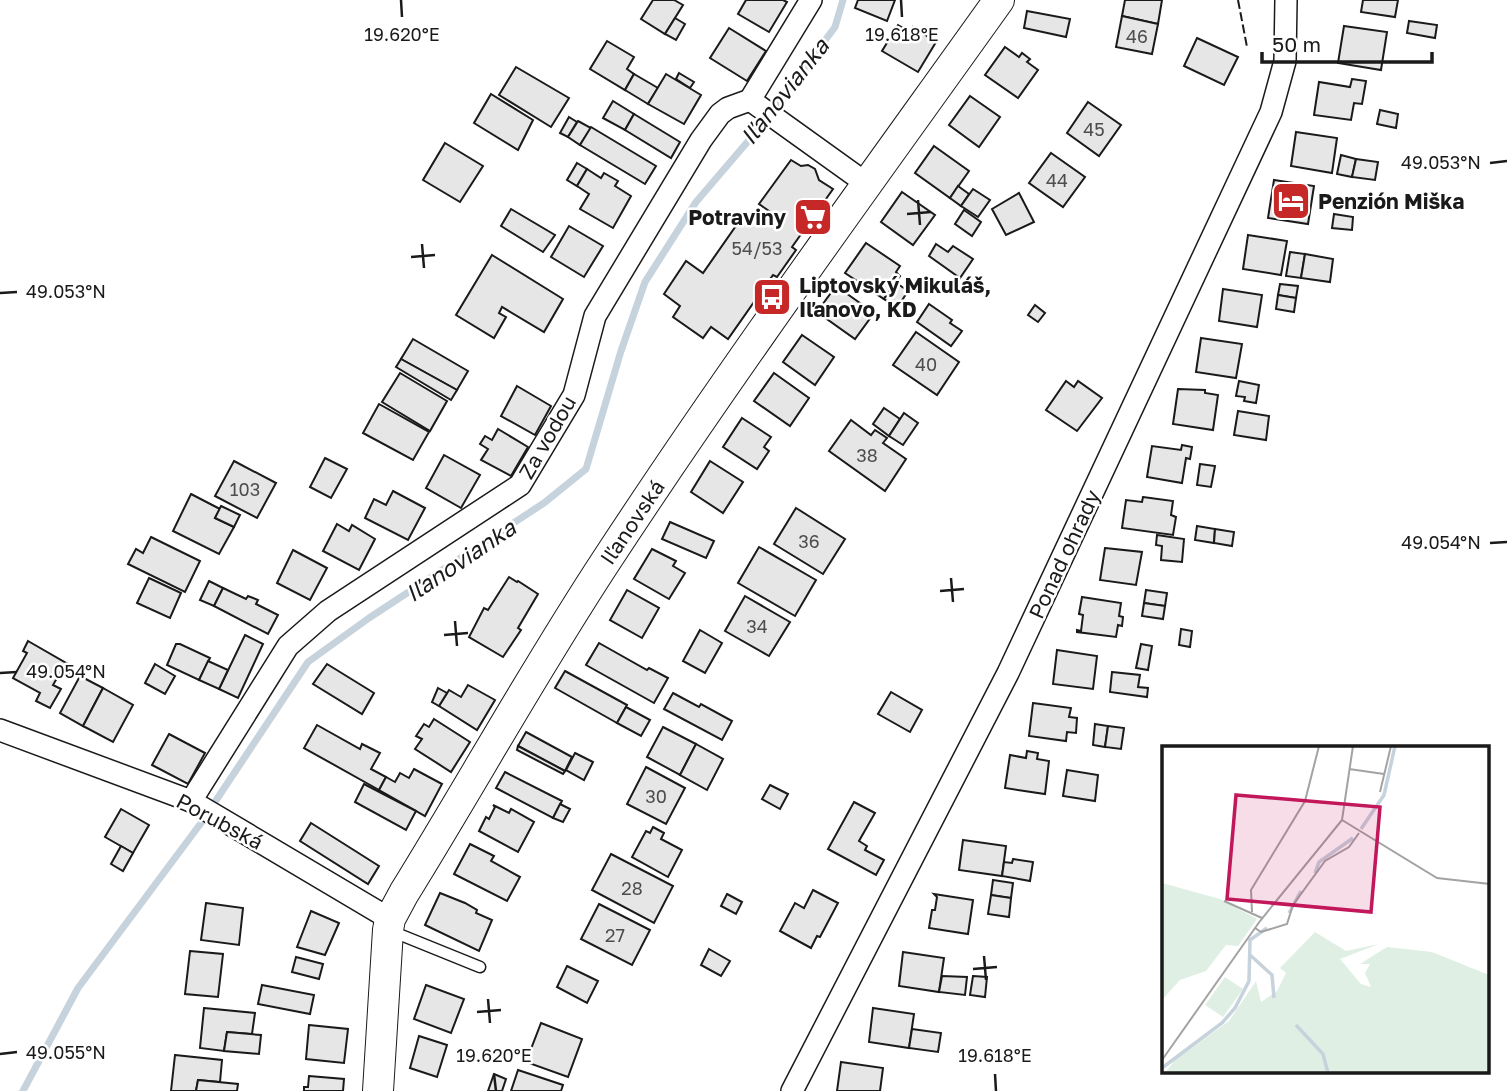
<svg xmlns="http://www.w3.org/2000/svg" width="1507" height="1091" font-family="'Golos Text',sans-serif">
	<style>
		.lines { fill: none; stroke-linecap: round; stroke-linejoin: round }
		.stream { stroke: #c6d2dc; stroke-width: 7 }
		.building { fill: #e6e6e6; stroke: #1a1a1a; stroke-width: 2 }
		.lane-casing { stroke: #1a1a1a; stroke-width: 13 }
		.street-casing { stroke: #1a1a1a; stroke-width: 24 }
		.secondary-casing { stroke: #1a1a1a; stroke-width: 32 }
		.lane { stroke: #fff; stroke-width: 10 }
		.street { stroke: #fff; stroke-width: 21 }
		.secondary { stroke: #fff; stroke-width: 30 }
		.fence { stroke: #1a1a1a; stroke-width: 2; stroke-dasharray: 9 3.5; stroke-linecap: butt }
		.ticks { fill: none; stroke: #1a1a1a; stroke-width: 2.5 }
		.labels { text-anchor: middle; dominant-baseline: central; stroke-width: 5; stroke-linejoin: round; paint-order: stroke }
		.number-label { font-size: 18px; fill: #4d4d4d }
		.poi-label { font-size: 21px; font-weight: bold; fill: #1a1a1a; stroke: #fff; text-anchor: start }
		.street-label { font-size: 21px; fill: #1a1a1a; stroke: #fff }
		.water-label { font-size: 23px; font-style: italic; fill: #1a1a1a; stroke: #fff }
		.inset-river { fill: none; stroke: #c6d2dc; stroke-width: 3.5 }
		.inset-road { fill: none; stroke: #a3a3a3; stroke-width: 2 }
		.view { fill: #c2185b; fill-opacity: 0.15; stroke: #c2185b; stroke-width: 3.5 }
		.inset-edge { fill: none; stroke: #1a1a1a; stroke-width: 3.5 }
		.ticks-label { font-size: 18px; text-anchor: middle; fill: #1a1a1a; stroke: #fff; stroke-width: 5; stroke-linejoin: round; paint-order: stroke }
	</style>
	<rect width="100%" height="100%" fill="#fff"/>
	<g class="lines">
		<path class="stream" d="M23 1091 78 988 201 823 308 662 369 618 544 503 586 469 621 351 645 282 696 202 761 126 835 27 843 0"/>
	</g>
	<g class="building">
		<path d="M653 0H674L683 5 665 34 641 19Z"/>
		<path d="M746 0H783L787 2 769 32 738 14Z"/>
		<path d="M858 0H895L887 21 855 8Z"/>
		<path d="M1125 0H1162L1158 24 1122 16Z"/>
		<path d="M1363 0H1398L1395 17 1361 12Z"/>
		<path d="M1027 11 1070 19 1066 37 1024 28Z"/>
		<path d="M1122 16 1158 24 1152 54 1116 47Z"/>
		<path d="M675 18 685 24 676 40 665 34Z"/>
		<path d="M1409 21 1437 25 1435 38 1407 33Z"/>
		<path d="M898 25 910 32 913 27 936 42 918 72 882 51Z"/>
		<path d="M1344 26 1387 32 1381 70 1338 63Z"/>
		<path d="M729 28 766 51 747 81 710 58Z"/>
		<path d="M1197 38 1238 57 1224 85 1184 66Z"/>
		<path d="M607 41 634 57 627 69 634 74 625 90 590 69Z"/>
		<path d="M1005 47 1019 57 1022 53 1030 59 1027 62 1038 70 1018 98 985 75Z"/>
		<path d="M516 67 569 98 551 127 499 95Z"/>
		<path d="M679 73 694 82 690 88 676 79Z"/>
		<path d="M634 74 658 88 648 104 625 90Z"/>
		<path d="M666 74 701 95 684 124 648 104Z"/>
		<path d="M1352 79 1366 81 1362 104 1354 103 1351 120 1314 115 1319 82 1350 87Z"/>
		<path d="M491 94 533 120 518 150 474 123Z"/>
		<path d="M970 96 1000 117 979 147 949 125Z"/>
		<path d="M613 101 634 114 625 130 603 118Z"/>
		<path d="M1088 102 1121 125 1099 156 1067 133Z"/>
		<path d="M1380 110 1398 114 1396 128 1377 124Z"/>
		<path d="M634 114 680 142 671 158 625 130Z"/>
		<path d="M569 117 577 122 568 137 560 133Z"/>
		<path d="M578 121 591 128 580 145 568 137Z"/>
		<path d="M591 127 656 166 645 184 580 145Z"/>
		<path d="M1296 132 1337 138 1332 173 1291 166Z"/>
		<path d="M445 143 483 166 460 202 423 180Z"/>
		<path d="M934 146 969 171 950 198 915 173Z"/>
		<path d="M1051 153 1085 177 1063 207 1029 183Z"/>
		<path d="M1341 155 1356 159 1352 177 1337 174Z"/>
		<path d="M1356 159 1378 162 1375 180 1352 177Z"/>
		<path d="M791 160 801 166 808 165 815 169 819 180 833 189 792 247 796 250 777 277 773 275 728 339 711 327 703 338 673 317 680 306 664 294 686 261 703 273 745 213 760 224 769 211 759 204Z"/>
		<path d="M577 163 587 169 577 186 567 180Z"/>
		<path d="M587 169 601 178 604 173 618 181 615 186 631 196 613 228 580 209 589 194 577 186Z"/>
		<path d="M1274 180 1314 186 1308 224 1268 218Z"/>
		<path d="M958 186 969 194 961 206 950 198Z"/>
		<path d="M973 189 990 200 978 217 961 206Z"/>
		<path d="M902 192 935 215 913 245 881 222Z"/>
		<path d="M1019 193 1034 222 1006 235 992 209Z"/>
		<path d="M511 209 555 235 543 252 501 226Z"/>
		<path d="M964 210 981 222 972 236 955 224Z"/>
		<path d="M1334 214 1353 217 1352 230 1332 228Z"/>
		<path d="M569 226 603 246 584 277 551 257Z"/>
		<path d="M1248 235 1287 241 1281 275 1243 269Z"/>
		<path d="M866 243 900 266 896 272 900 276 884 299 845 273Z"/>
		<path d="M936 244 948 252 953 246 973 259 960 278 929 256Z"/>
		<path d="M1290 252 1305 254 1301 278 1286 276Z"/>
		<path d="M1305 254 1333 259 1330 282 1301 278Z"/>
		<path d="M492 255 563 299 544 332 502 307 499 313 506 317 494 338 456 315Z"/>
		<path d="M895 282 908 291 897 308 884 299Z"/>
		<path d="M1280 284 1298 286 1296 298 1278 295Z"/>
		<path d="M836 286 874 313 855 339 817 312Z"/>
		<path d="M1223 289 1262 295 1257 327 1219 321Z"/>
		<path d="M1278 295 1296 298 1294 312 1276 309Z"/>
		<path d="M929 304 952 320 950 323 962 331 951 346 917 322Z"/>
		<path d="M1035 305 1045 313 1038 322 1028 315Z"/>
		<path d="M916 332 959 362 937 395 893 365Z"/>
		<path d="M802 335 834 357 815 385 783 362Z"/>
		<path d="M1201 338 1242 344 1236 378 1196 372Z"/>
		<path d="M413 339 468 371 457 390 401 359Z"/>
		<path d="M401 359 457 390 451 400 396 367Z"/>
		<path d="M400 373 447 401 430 431 382 402Z"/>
		<path d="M774 373 809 398 790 426 754 401Z"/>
		<path d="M1066 381 1074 387 1078 381 1102 398 1077 431 1046 410Z"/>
		<path d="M1239 381 1259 385 1256 403 1244 401 1245 397 1236 396Z"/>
		<path d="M517 386 551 406 535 435 501 416Z"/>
		<path d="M1178 389 1205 390V393L1218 395 1213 430 1173 424Z"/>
		<path d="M379 404 429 432 413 460 363 433Z"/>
		<path d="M884 408 900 419 889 436 873 424Z"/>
		<path d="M1238 411 1269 416 1266 440 1234 435Z"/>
		<path d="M904 413 918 423 903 445 889 436Z"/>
		<path d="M742 418 771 437 764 447 769 451 757 469 723 447Z"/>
		<path d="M851 420 871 435 875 430 887 438 883 443 906 459 885 491 829 451Z"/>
		<path d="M498 429 528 447 511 476 481 460 488 449 480 444 485 436 492 440Z"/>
		<path d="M1182 445 1192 447 1190 459 1186 458 1182 483 1147 477 1152 446 1181 450Z"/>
		<path d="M444 455 480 475 461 508 426 488Z"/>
		<path d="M325 458 347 469 331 498 310 487Z"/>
		<path d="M234 461 276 483 257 518 215 496Z"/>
		<path d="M710 461 743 482 723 513 691 492Z"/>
		<path d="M1200 464 1215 466 1211 487 1197 485Z"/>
		<path d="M393 491 425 508 408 540 365 518 374 499 386 505Z"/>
		<path d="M191 494 220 509 215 518 234 527 219 554 173 531Z"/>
		<path d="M1143 497 1173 501 1171 515 1176 517 1173 535 1122 528 1126 500 1142 502Z"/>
		<path d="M221 506 240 515 234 527 215 518Z"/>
		<path d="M796 508 845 539 823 574 774 544Z"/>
		<path d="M670 522 714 541 706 558 662 539Z"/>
		<path d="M337 524 349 531 352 525 375 539 359 570 323 551Z"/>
		<path d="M1197 526 1215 529 1214 543 1195 540Z"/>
		<path d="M1215 529 1234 532 1232 546 1214 543Z"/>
		<path d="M1157 535 1184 539 1182 562 1161 560 1162 546 1156 545Z"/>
		<path d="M151 537 200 561 185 592 128 564 136 549 143 553Z"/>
		<path d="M759 547 816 580 795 616 738 583Z"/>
		<path d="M1105 548 1142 552 1136 585 1100 580Z"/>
		<path d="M652 549 676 561 673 566 685 573 669 599 634 579Z"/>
		<path d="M293 550 327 568 310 600 277 583Z"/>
		<path d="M509 577 517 582 518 581 538 594 518 628 521 630 503 657 469 637 484 608 488 610Z"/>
		<path d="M149 578 181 593 170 618 137 603Z"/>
		<path d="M209 581 223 588 214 606 200 600Z"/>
		<path d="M223 588 246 599 248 596 258 600 256 604 278 615 268 634 214 606Z"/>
		<path d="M627 590 659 608 642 638 610 620Z"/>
		<path d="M1146 590 1167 593 1165 606 1144 603Z"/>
		<path d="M745 596 790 622 769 656 725 631Z"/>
		<path d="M1082 597 1121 603 1119 616 1123 617 1122 626 1118 625 1116 637 1077 632V630L1081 631 1083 615 1079 614Z"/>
		<path d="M1144 603 1165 606 1163 619 1142 616Z"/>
		<path d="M1181 629 1192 631 1190 647 1179 645Z"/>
		<path d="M700 630 722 643 705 673 683 661Z"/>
		<path d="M245 635 263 644 238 698 219 689Z"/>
		<path d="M28 641 73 667 69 675 61 671 53 685 61 689 50 708 36 701 40 693 13 678 27 653 23 651Z"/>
		<path d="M599 643 647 670 649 668 668 678 654 703 586 665Z"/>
		<path d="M176 644H180L210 658 199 680 167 665Z"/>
		<path d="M1141 644 1152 646 1148 670 1136 668Z"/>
		<path d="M1057 650 1097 656 1093 689 1053 684Z"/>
		<path d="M208 661 228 670 219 689 199 680Z"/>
		<path d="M155 664 175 676 165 694 145 683Z"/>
		<path d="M327 664 374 693 362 714 313 684Z"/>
		<path d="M565 671 627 705 617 723 555 688Z"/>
		<path d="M1112 672 1140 675 1138 687 1148 688 1147 697 1110 692Z"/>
		<path d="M80 676 103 688 83 726 60 713Z"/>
		<path d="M468 685 495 700 477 730 439 706 449 690 461 697Z"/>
		<path d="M103 688 133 705 113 742 83 726Z"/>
		<path d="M438 688 447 693 439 706 432 702Z"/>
		<path d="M891 692 922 710 910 732 878 714Z"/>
		<path d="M673 693 699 707 701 704 732 721 722 740 664 709Z"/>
		<path d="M1033 703 1071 708 1069 717 1077 718 1076 733 1067 732 1066 741 1029 736Z"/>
		<path d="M626 707 650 720 641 736 617 723Z"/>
		<path d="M434 719 470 742 451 772 415 749 422 739 416 736 424 724 429 727Z"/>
		<path d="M1095 724 1108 726 1105 747 1093 745Z"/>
		<path d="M317 725 360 749 362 744 380 753 371 769 386 777 379 790 304 748Z"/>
		<path d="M1108 726 1124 728 1121 749 1105 747Z"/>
		<path d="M663 727 696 744 680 775 647 757Z"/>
		<path d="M526 732 572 757 565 771 518 746Z"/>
		<path d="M169 734 205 753 188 784 152 765Z"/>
		<path d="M696 744 723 759 707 790 680 775Z"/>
		<path d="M518 746 565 771 563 774 517 750Z"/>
		<path d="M1027 751 1038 753 1037 759 1049 761 1045 794 1005 788 1010 755 1026 758Z"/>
		<path d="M575 753 593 762 584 780 566 770Z"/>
		<path d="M646 767 685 788 666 824 627 804Z"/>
		<path d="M414 769 442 784 425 816 379 790 386 777 395 782 400 773 409 778Z"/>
		<path d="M1067 770 1098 775 1095 801 1063 796Z"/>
		<path d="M505 772 562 801 553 818 496 788Z"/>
		<path d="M364 784 416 811 406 830 355 802Z"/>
		<path d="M770 785 788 794 780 809 762 799Z"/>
		<path d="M854 802 875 813 859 841 867 846 865 850 884 860 876 875 828 849Z"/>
		<path d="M560 804 570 809 563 822 553 818Z"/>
		<path d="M493 805 509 813 511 809 534 822 518 852 479 831 486 817 489 819 495 807Z"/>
		<path d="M121 809 149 825 133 853 105 837Z"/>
		<path d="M311 823 379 866 368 884 300 841Z"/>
		<path d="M653 827 664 833 661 839 682 850 668 877 632 857 646 831 650 833Z"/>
		<path d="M963 840 1006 846 1002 876 959 870Z"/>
		<path d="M470 844 494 856 491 861 520 877 507 901 454 874Z"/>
		<path d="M121 846 133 853 123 871 111 864Z"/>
		<path d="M611 854 673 886 654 923 592 890Z"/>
		<path d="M1013 859 1033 862 1030 881 1002 876 1004 862 1012 863Z"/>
		<path d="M993 880 1013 883 1011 898 991 895Z"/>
		<path d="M813 890 838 903 820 937 817 936 811 948 780 931 795 903 804 908Z"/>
		<path d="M440 893 465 903 477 910 476 913 492 920 479 951 425 925Z"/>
		<path d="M727 894 742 902 736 914 721 906Z"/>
		<path d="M934 894 973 900 968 934 929 928 932 910H935L937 897Z"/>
		<path d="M991 895 1011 898 1009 917 988 914Z"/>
		<path d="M206 903 243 908 239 945 201 940Z"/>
		<path d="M599 904 650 930 632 965 581 939Z"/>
		<path d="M311 911 339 923 325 955 297 947Z"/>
		<path d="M709 949 730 961 721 976 701 965Z"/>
		<path d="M190 951 223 954 218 997 185 994Z"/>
		<path d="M903 952 944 958 939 992 899 986Z"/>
		<path d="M296 957 323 964 319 979 292 972Z"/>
		<path d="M567 966 598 981 587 1003 557 987Z"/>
		<path d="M942 976 967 977 965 995 939 992Z"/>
		<path d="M973 976 987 977 985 997 970 995Z"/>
		<path d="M262 985 314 995 310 1014 258 1004Z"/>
		<path d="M426 985 464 999 451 1033 414 1019Z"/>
		<path d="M204 1008 255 1013 252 1034 227 1032 224 1051 200 1048Z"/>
		<path d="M873 1008 914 1014 909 1048 869 1042Z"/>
		<path d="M541 1023 582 1039 568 1077 526 1062Z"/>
		<path d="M309 1025 348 1029 344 1063 306 1059Z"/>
		<path d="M912 1029 941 1033 938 1052 909 1048Z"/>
		<path d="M227 1032 261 1035 259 1054 224 1051Z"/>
		<path d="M419 1036 447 1045 437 1077 410 1068Z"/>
		<path d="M175 1055 222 1060 220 1082 198 1080 196 1091H171Z"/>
		<path d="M841 1062 883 1068 880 1091H837Z"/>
		<path d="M518 1070 563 1085 561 1091H511Z"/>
		<path d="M494 1074 506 1079 502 1091H488Z"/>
		<path d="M309 1076 344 1079 343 1091H304V1087H308Z"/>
		<path d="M198 1080 238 1084 237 1091H196Z"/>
	</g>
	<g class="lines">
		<g class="lane-casing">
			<path id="lane" d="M391 931 480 967"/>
		</g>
		<g class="street-casing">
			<g id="street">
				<path d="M750 100 867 184"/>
				<path d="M0 730 191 801 390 919"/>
				<path d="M191 801 288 646 328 611 520 485 574 395 595 316 701 140 720 114 728 108 750 100 811 0"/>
				<path d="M792 1091 1008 673 1271 112 1285 61 1286 0"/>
			</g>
		</g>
		<g class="secondary-casing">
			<path id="secondary" d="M378 1091 388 930 390 919 404 893C472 783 535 669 606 561 731 370 866 186 999 0"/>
		</g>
		<use href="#lane" class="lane"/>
		<use href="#street" class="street"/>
		<use href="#secondary" class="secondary"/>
		<path class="fence" d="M1238 0 1247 47"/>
	</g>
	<path class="ticks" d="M401 0 402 17M901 0 902 17M1490 163 1507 161M918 200 920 225M907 214 931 212M422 244 424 268M411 257 435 255M0 293 17 292M1490 543 1507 542M951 578 953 602M940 591 964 589M455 621 457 646M444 635 468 633M0 673 17 672M984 956 986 980M973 969 997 967M488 999 490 1023M477 1012 501 1010M0 1054 17 1052M494 1074 496 1091M995 1074 996 1091"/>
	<defs>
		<g id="hotel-square" transform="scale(2.0125)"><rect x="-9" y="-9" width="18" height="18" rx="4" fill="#c62828" stroke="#fff"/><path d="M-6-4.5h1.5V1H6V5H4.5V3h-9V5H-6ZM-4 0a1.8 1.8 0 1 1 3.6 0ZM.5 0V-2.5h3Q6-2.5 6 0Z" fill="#fff"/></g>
		<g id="supermarket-square" transform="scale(2.0125)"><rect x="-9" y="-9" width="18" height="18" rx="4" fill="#c62828" stroke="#fff"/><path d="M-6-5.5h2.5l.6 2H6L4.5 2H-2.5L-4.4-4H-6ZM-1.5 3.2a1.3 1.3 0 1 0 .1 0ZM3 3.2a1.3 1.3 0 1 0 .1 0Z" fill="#fff"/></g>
		<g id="bus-square" transform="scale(2.0125)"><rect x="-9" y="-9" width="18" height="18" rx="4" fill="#c62828" stroke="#fff"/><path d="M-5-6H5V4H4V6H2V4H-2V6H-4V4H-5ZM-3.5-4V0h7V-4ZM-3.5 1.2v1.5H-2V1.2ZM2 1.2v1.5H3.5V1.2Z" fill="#fff"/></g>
	</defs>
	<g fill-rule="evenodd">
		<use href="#hotel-square" x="1291" y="201"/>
		<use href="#supermarket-square" x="813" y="217"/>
		<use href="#bus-square" x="772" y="297"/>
	</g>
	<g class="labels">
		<g class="number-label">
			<text x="1137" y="36">46</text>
			<text x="1094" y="129">45</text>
			<text x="1057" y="180">44</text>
			<text x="757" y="248">54/53</text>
			<text x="926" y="364">40</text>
			<text x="867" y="455">38</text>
			<text x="245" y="489">103</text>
			<text x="809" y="541">36</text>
			<text x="757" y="626">34</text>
			<text x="656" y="796">30</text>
			<text x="632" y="888">28</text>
			<text x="615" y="935">27</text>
		</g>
		<g class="poi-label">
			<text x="1318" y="201">Penzión Miška</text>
			<text x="786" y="217" text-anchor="end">Potraviny</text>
			<text x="799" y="285">Liptovský Mikuláš,<tspan x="799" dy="24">Iľanovo, KD</tspan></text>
		</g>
		<g class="street-label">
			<text transform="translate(547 437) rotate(-60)">Za vodou</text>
			<text transform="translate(632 522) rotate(-56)">Iľanovská</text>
			<text transform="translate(1064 554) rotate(-65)">Ponad ohrady</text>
			<text transform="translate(220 821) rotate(28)">Porubská</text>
		</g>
		<g class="water-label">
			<text transform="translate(784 91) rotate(-52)">Iľanovianka</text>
			<text transform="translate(460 560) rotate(-34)">Iľanovianka</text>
		</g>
	</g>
	<g transform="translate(1162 746)">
		<rect width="327" height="327" fill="#fff"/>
		<path d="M0 137 58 153 95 173 76 200 64 199 44 225 18 234 0 254ZM153 186 184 205 217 198 178 213 199 238 209 241 203 227 208 218H198L225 201 270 206 327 229V327H3L13 314 67 275 94 235 99 256 115 245 124 227 118 222ZM63 231 81 243 61 271 43 259Z" fill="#e0efe3"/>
		<path class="inset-river" d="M199 83 222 49 233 0M153 127 157 116 191 92M127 167 139 145M87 208 110 229 112 252M134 279 161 308 166 327M0 322 60 277 73 262 87 235 88 194 105 182"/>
		<path class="inset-road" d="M187 23 222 28M218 46 229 0M180 74 275 132 328 138M62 155 100 172M90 166 89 144 143 55 157 0M93 182 99 186 125 178 131 159 163 115 187 101 197 87M0 314 98 175 180 74 191 0"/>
		<path class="view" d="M74 49 218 61 209 166 65 153Z"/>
		<rect width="327" height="327" class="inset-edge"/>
	</g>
	<g class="ticks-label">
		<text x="402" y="41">19.620°E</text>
		<text x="902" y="41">19.618°E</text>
		<text x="1441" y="169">49.053°N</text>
		<text x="66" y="298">49.053°N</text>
		<text x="1441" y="549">49.054°N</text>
		<text x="66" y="678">49.054°N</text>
		<text x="66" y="1059">49.055°N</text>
		<text x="494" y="1062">19.620°E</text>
		<text x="995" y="1062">19.618°E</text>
	</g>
	<path d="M1262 52v10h170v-10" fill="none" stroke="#1a1a1a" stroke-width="3.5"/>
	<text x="1272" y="52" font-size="21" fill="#1a1a1a" stroke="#ffffff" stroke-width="5" paint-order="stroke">50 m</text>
</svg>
